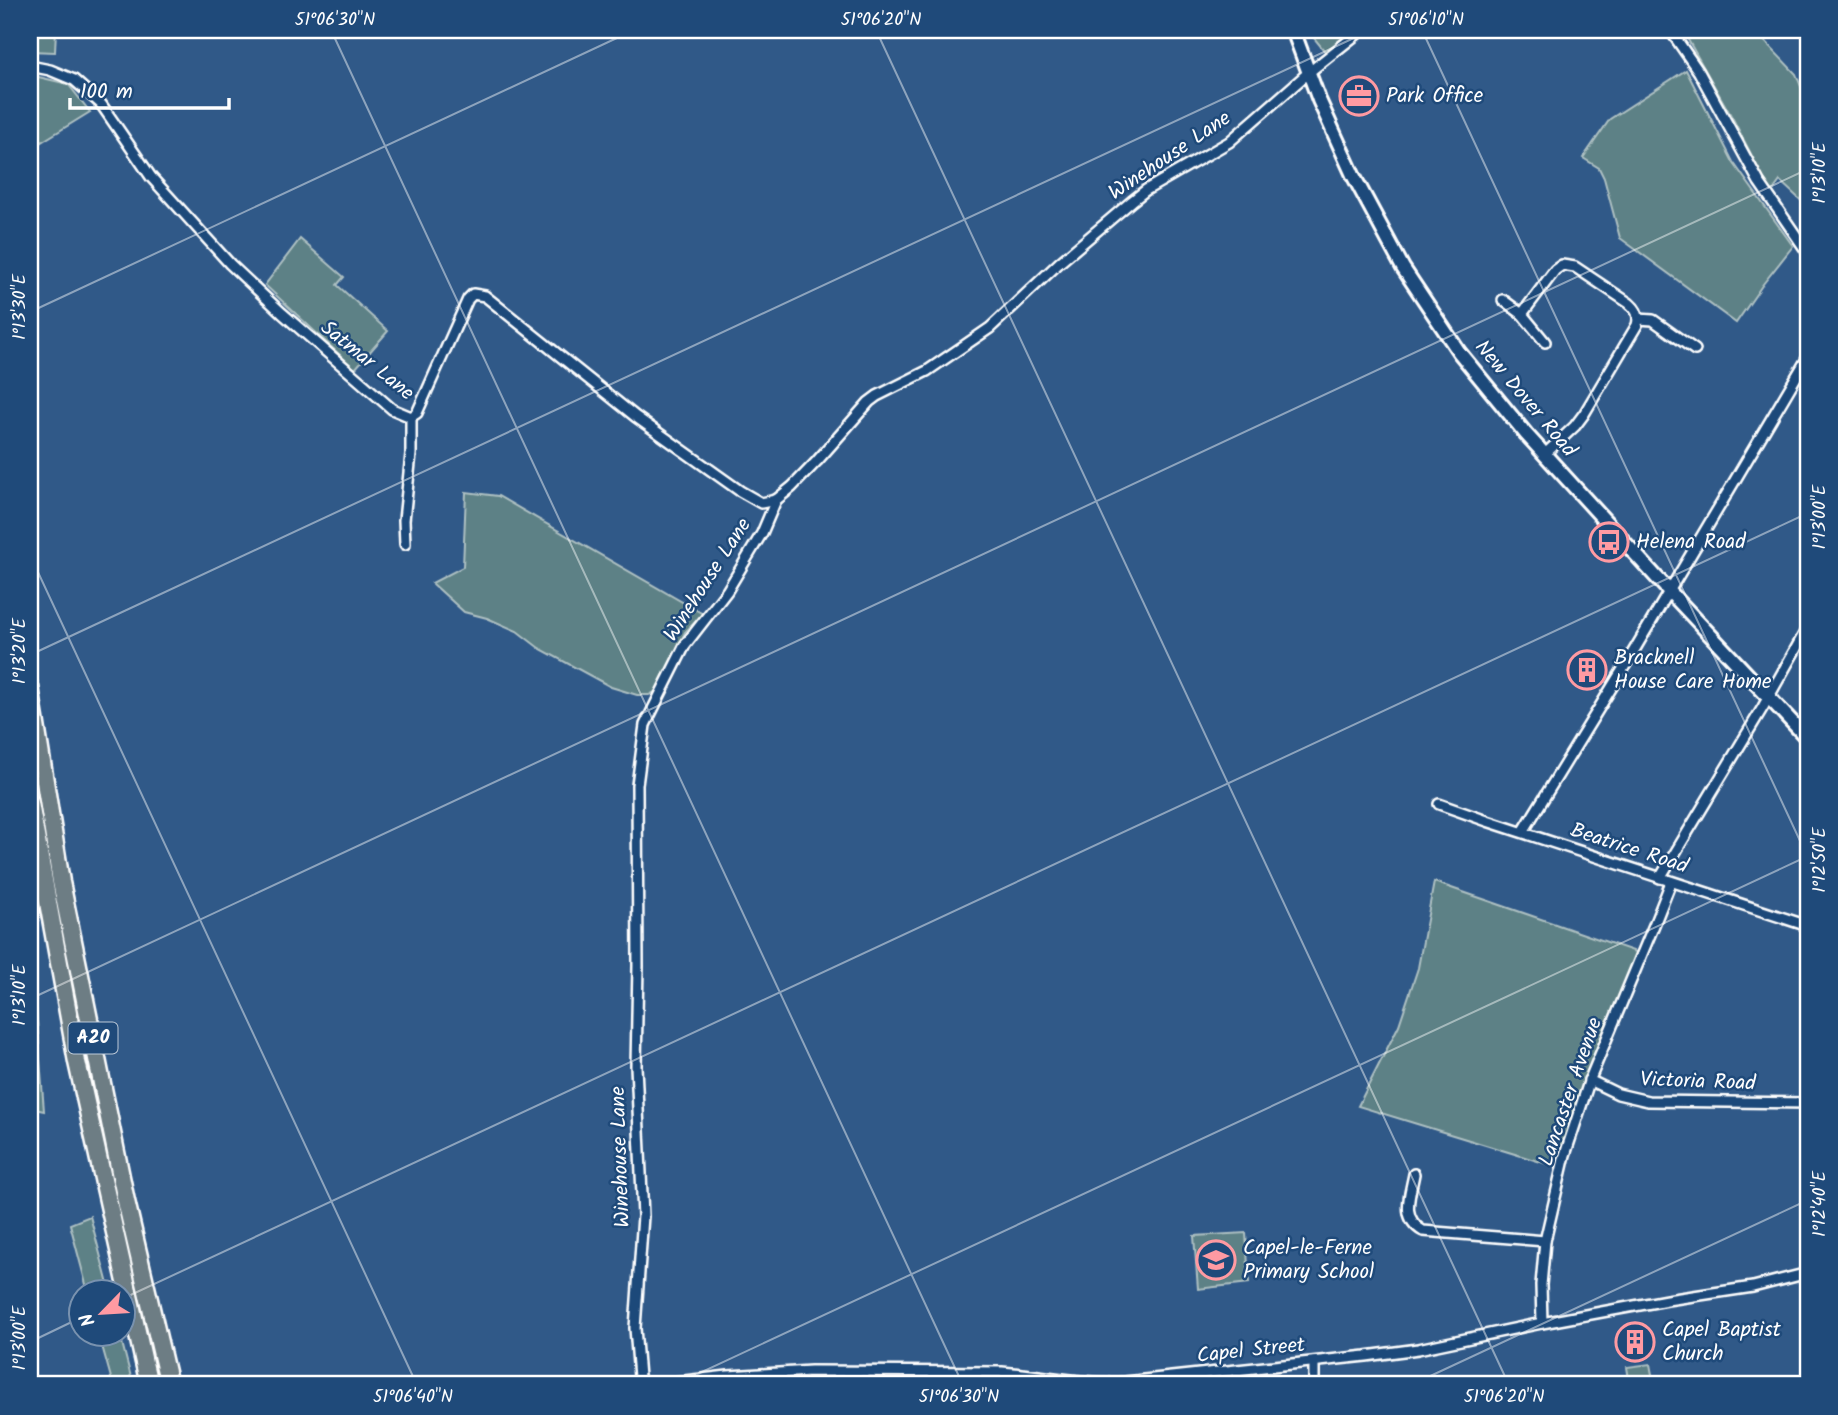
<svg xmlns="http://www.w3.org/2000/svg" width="1838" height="1415" font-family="Kalam,sans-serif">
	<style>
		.green { fill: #5d8186; stroke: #aec0c2; stroke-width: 2 }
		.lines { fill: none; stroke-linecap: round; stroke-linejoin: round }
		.street-casing { stroke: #fff; stroke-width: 14 }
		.secondary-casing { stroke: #fff; stroke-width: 18 }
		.highway-casing { stroke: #fff; stroke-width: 21 }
		.street { stroke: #1f4a7a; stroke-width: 9 }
		.secondary { stroke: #1f4a7a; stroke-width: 12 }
		.highway { stroke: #6d7d84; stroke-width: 16 }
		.ticks { fill: none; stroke: #fff; stroke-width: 2; stroke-opacity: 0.45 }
		.labels { text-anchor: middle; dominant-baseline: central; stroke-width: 5; stroke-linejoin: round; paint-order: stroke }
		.shield { fill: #1f4a7a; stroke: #bcc9d7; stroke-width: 2 }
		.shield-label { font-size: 19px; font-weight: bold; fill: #fff }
		.poi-label { font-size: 21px; fill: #fff; stroke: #1f4a7a; text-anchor: start }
		.street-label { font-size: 21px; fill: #fff; stroke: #1f4a7a }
		.neatline { fill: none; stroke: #fff; stroke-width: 2.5 }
		.ticks-label { font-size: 18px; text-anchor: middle; fill: #fff }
	</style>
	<rect width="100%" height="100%" fill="#305988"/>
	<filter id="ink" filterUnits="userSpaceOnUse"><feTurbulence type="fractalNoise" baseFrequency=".0143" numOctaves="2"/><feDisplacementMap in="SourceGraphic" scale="14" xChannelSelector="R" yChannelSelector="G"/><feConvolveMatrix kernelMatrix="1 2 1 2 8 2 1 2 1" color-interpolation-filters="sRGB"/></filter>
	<g filter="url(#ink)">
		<g class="green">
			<path d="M30 30H56L55 52 30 51Z"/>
			<path d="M1311 30H1356L1327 54 1314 38Z"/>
			<path d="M1680 30H1754L1796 74 1808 104V207L1780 181 1772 192 1769 189 1733 119 1687 38Z"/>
			<path d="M1686 70 1733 162 1793 246 1763 284 1736 323 1620 238 1604 178 1599 168 1583 158 1610 119Z"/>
			<path d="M30 75 68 84 90 112 30 149Z"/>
			<path d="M300 239 344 277 337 285 388 331 355 369 265 285Z"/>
			<path d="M466 492 498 496 703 614 685 632 658 690 649 695H637L611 687 539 648 517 631 487 618 464 612 432 583 463 567Z"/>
			<path d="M1434 882 1639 953 1554 1166 1358 1106 1399 1025 1418 968Z"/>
			<path d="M30 930 44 1111 30 1108Z"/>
			<path d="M90 1216 110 1292H88L70 1224Z"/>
			<path d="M1246 1233 1249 1283 1198 1289 1194 1236Z"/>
			<path d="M99 1335H120L133 1385H113Z"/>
			<path d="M1650 1364 1654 1385H1630L1627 1367Z"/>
		</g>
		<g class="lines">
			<g class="street-casing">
				<g id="street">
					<path d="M1670 30 1699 72 1759 182 1808 253"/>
					<path d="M30 66 50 70 74 80 101 104 151 177 230 264 282 313 392 409 411 417 417 413 468 299 473 294 485 296 636 417 740 491 761 503 776 500"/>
					<path d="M1503 300 1522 314"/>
					<path d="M1638 319 1653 320 1695 350"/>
					<path d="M1545 342 1522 314 1555 270 1562 265 1575 267 1629 303C1636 309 1640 315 1637 325L1584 414 1575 426 1545 454"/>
					<path d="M405 544 404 520 411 454V417"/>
					<path d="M1439 804 1487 821 1808 926"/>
					<path d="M1523 832 1623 669 1808 357"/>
					<path d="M1660 878 1763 707 1808 627"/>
					<path d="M1589 1080 1618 1094 1648 1101 1808 1103"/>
					<path d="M1414 1174C1410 1196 1400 1218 1423 1231L1545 1241"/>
					<path d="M1542 1323 1541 1285 1545 1241 1565 1155 1590 1079 1654 925 1671 882"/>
					<path d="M1314 1362V1385"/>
					<path d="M30 1383 36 1385"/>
					<path d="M644 1385 639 1377 635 1328 643 1216 636 1066 638 966 637 785 645 725 685 645 727 591 762 533 776 500 792 487 817 461 869 402 877 396 927 371 990 328 1059 263 1132 201 1146 190 1229 142 1308 73 1362 30"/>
					<path d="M649 1385 728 1376 811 1371 1002 1372C1044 1375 1084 1385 1125 1382L1366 1356 1418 1349 1542 1323 1667 1300 1753 1287 1808 1273"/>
				</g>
			</g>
			<g class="secondary-casing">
				<path id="secondary" d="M1293 30 1319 100 1353 175 1403 268 1459 352 1526 434 1669 591 1808 739"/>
			</g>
			<g class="highway-casing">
				<g id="highway">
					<path d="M30 687 61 882 126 1201 169 1385"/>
					<path d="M30 803 77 1062 149 1385"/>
				</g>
			</g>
			<use href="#street" class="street"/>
			<use href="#secondary" class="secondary"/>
			<use href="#highway" class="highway"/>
		</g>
	</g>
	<path class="ticks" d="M331 30 963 1385M876 30 1509 1385M1422 30 1808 858M30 312 634 30M30 555 417 1385M30 655 1371 30M30 999 1808 169M122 1299 1808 513M30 1342 80 1318M674 1385 1808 856M1411 1385 1808 1200"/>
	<defs>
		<g id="office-ring" transform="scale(2.0125)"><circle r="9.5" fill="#1f4a7a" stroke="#ff9aa2" stroke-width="1.5"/><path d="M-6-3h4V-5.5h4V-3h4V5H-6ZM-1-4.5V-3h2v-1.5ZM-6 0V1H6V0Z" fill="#ff9aa2"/></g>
		<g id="bus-ring" transform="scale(2.0125)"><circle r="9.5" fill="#1f4a7a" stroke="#ff9aa2" stroke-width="1.5"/><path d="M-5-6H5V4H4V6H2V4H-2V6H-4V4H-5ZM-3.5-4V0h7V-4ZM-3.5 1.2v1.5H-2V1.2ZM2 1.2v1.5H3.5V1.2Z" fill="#ff9aa2"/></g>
		<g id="building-ring" transform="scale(2.0125)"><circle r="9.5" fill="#1f4a7a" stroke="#ff9aa2" stroke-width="1.5"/><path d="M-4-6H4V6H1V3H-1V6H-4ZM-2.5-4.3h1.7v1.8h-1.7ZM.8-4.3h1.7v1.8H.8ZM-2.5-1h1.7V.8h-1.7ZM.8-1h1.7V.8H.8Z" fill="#ff9aa2"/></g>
		<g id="school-ring" transform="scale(2.0125)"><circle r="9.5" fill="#1f4a7a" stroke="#ff9aa2" stroke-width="1.5"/><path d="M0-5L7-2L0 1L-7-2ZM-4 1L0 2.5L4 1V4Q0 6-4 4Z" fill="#ff9aa2"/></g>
	</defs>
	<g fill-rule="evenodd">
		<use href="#office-ring" x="1359" y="96"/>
		<use href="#bus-ring" x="1609" y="542"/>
		<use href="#building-ring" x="1587" y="670"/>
		<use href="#school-ring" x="1216" y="1260"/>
		<use href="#building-ring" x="1635" y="1342"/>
	</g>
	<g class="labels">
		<rect class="shield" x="68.5" y="1022.5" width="49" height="31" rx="5"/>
		<g class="shield-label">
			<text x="93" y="1038">A20</text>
		</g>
		<g class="poi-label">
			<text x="1386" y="96">Park Office</text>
			<text x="1636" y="542">Helena Road</text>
			<text x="1614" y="658">Bracknell<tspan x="1614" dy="24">House Care Home</tspan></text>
			<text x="1243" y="1248">Capel-le-Ferne<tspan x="1243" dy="24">Primary School</tspan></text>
			<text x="1662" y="1330">Capel Baptist<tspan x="1662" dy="24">Church</tspan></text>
		</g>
		<g class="street-label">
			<text transform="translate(1170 156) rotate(-34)">Winehouse Lane</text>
			<text transform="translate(367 361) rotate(39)">Satmar Lane</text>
			<text transform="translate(1525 399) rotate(50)">New Dover Road</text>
			<text transform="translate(708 580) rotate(-57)">Winehouse Lane</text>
			<text transform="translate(1629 849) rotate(18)">Beatrice Road</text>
			<text transform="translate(1698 1082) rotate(2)">Victoria Road</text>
			<text transform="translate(1571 1092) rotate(-71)">Lancaster Avenue</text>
			<text transform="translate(621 1157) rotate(-92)">Winehouse Lane</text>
			<text transform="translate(1251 1351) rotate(-6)">Capel Street</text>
		</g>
	</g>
	<rect width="1838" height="1415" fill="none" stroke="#1f4a7a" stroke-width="77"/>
	<g transform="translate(102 1313) rotate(245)"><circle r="33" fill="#1f4a7a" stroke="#7992af" stroke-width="2"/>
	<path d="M0-5L12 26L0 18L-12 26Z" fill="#ff9aa2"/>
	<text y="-10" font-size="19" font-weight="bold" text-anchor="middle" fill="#ffffff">N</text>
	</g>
	<path d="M70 98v10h159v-10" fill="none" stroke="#ffffff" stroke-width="3.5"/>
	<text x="80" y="98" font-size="21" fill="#ffffff" stroke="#1f4a7a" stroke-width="5" paint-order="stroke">100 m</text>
	<rect x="38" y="38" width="1762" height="1338" class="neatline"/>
	<g class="ticks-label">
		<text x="335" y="25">51°06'30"N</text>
		<text x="881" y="25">51°06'20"N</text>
		<text x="1426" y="25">51°06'10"N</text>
		<text transform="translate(1819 173) rotate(-90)" y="6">1°13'10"E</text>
		<text transform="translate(19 307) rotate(-90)" y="6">1°13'30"E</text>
		<text transform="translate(1819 517) rotate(-90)" y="6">1°13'00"E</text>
		<text transform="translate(19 651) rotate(-90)" y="6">1°13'20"E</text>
		<text transform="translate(1819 860) rotate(-90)" y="6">1°12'50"E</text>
		<text transform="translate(19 995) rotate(-90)" y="6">1°13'10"E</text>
		<text transform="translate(1819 1204) rotate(-90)" y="6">1°12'40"E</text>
		<text transform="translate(19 1338) rotate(-90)" y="6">1°13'00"E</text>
		<text x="413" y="1402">51°06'40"N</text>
		<text x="959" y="1402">51°06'30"N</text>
		<text x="1504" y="1402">51°06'20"N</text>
	</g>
</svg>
